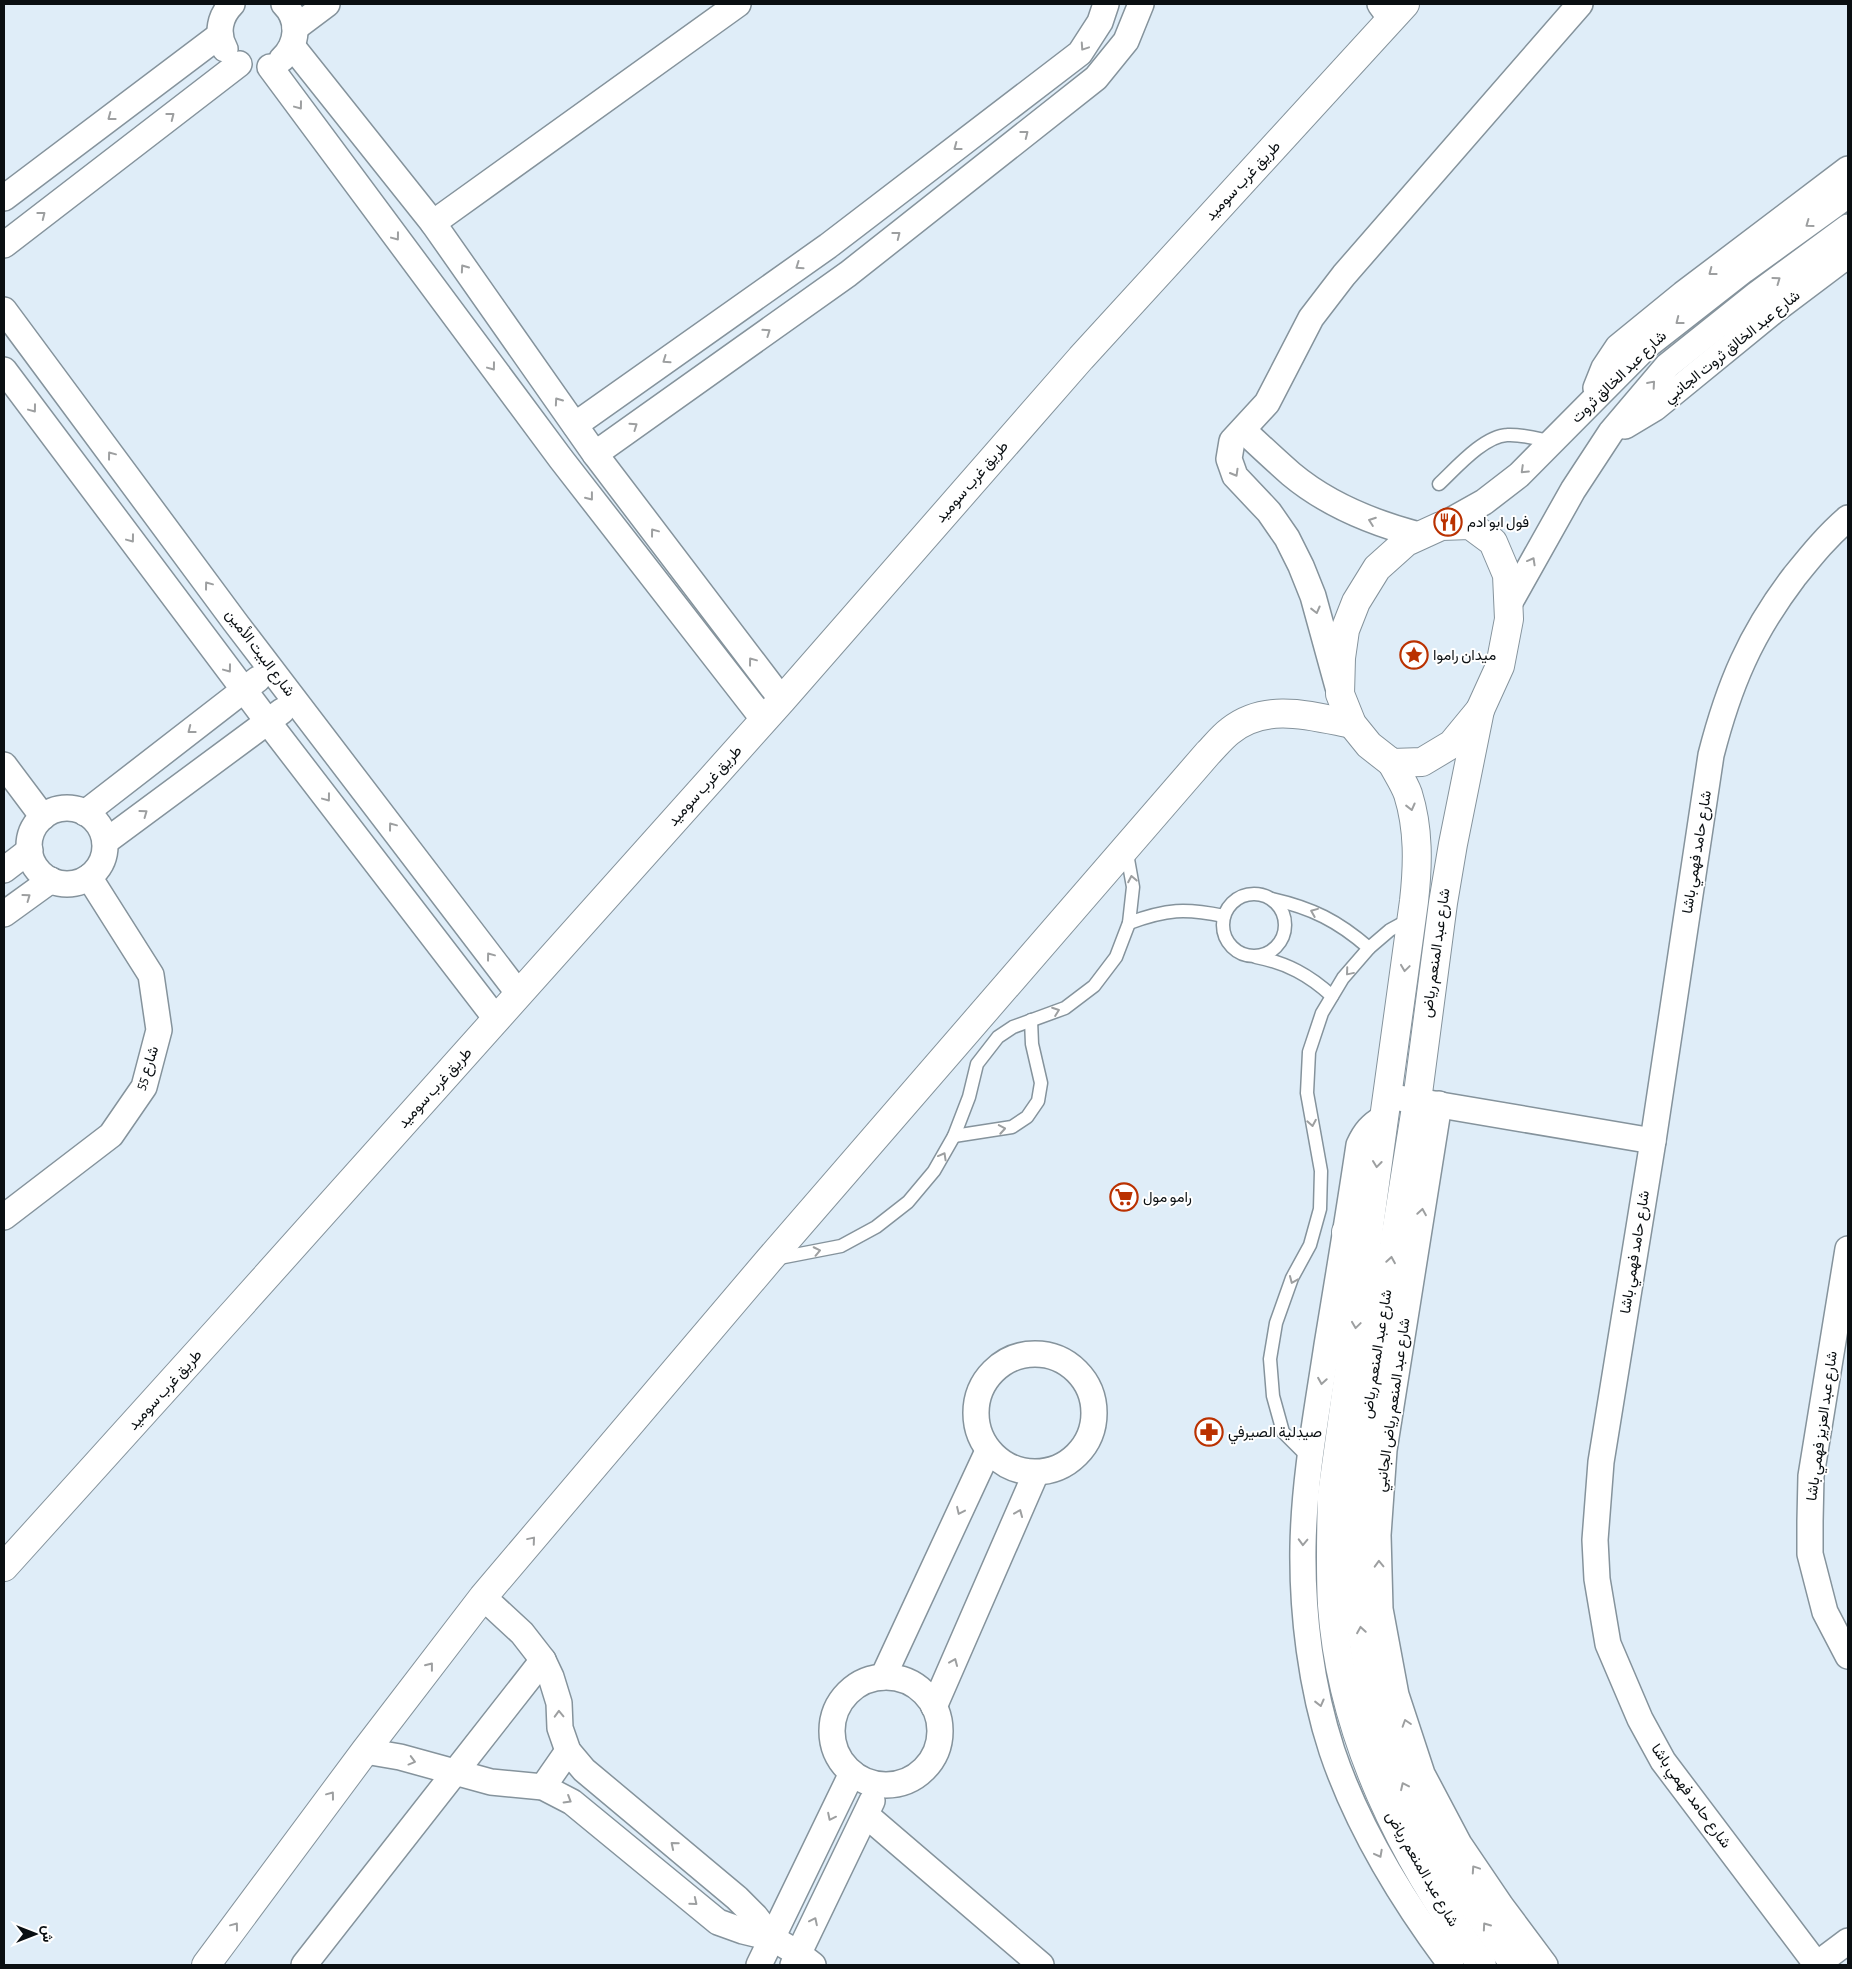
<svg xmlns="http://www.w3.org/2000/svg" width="1852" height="1969" font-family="'Alegreya Sans',Vazirmatn,sans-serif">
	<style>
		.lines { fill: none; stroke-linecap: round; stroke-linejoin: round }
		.lane-casing { stroke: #85939c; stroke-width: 15 }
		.street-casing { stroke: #85939c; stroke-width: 28 }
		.secondary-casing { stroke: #85939c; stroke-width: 30 }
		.lane { stroke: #fff; stroke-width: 12 }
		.street { stroke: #fff; stroke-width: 25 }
		.secondary { stroke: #fff; stroke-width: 28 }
		.oneway { stroke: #9d9fa0 }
		.labels { text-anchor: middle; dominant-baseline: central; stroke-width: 4; stroke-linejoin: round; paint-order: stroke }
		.street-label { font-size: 15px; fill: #0a0f12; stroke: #fff }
		.poi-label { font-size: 15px; fill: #0a0f12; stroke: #fff; text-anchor: start }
	</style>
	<rect width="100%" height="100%" fill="#dfedf8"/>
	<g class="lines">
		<g class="lane-casing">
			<g id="lane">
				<path d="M1439 484C1456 468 1484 436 1507 435 1522 434 1538 439 1553 442"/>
				<circle cx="1254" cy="925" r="31"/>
				<path d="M1272 899C1312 908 1338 921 1369 948"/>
				<path d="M1129 923C1167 909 1185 908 1224 916"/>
				<path d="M1256 957C1287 963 1309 975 1332 996"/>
				<path d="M954 1136 1012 1127 1027 1117 1038 1101 1041 1083 1032 1044 1031 1020"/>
				<path d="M774 1259 841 1246 876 1227 908 1202 934 1171 954 1136 969 1097 977 1064 998 1037 1013 1027 1065 1008 1094 986 1116 957 1129 923 1133 887 1126 848"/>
				<path d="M1310 1459 1283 1432 1273 1396 1270 1359 1276 1323 1292 1278 1310 1245 1320 1209 1321 1171 1307 1093 1309 1052 1322 1013 1343 978 1369 948 1390 930 1412 918"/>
			</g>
		</g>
		<g class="street-casing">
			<g id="street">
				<path d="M1380 4 1391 19"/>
				<path d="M295 28 327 4"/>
				<path d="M292 46 433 223 595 454 782 700"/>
				<path d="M225 49C216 33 220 16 232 4"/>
				<path d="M282 59C298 44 300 20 284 4"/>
				<path d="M270 67 561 459 764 720"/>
				<path d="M4 198 220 35"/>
				<path d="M433 223 738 4"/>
				<path d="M4 245 239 64"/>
				<path d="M4 310 235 622 519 994"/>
				<path d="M4 370 268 722 497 1020"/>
				<path d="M1596 388 1604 368 1618 347 1683 294 1848 169"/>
				<path d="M575 425 828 246 1080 53 1100 22 1106 4"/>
				<path d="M1625 426 1655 408 1775 310 1848 255"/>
				<path d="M1243 430C1259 445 1275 460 1291 474 1328 505 1373 523 1419 535"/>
				<path d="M595 454 848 274 1096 78 1126 41 1141 4"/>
				<path d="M1441 526 1484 502 1519 475 1648 345 1744 270 1848 195"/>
				<path d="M1509 604 1573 490 1611 432 1667 366 1757 294 1848 227"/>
				<path d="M1338 687 1313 596 1301 566 1287 538 1269 512 1235 476 1229 459 1232 441 1267 403 1311 318 1344 275 1580 4"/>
				<path d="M4 765 43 817"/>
				<circle cx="67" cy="846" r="38"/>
				<path d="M85 813 258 679"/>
				<path d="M105 842 282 711"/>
				<path d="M4 870 30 850"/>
				<path d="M4 914 51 880"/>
				<path d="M1387 1096 1653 1141"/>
				<path d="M1439 1104 1384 1450 1378 1535 1380 1609 1396 1695 1422 1774 1459 1844 1501 1906 1545 1965"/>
				<path d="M1383 1118C1371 1125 1365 1132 1359 1145 1349 1212 1338 1279 1327 1345 1317 1412 1304 1479 1303 1547 1302 1613 1311 1687 1332 1751 1358 1828 1403 1901 1451 1965"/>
				<path d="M4 1217 111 1135 144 1087 159 1030 151 975 89 877"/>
				<path d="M1848 1249 1811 1476 1810 1521V1554L1825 1612 1848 1656"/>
				<circle cx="1035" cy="1413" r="59"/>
				<path d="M483 1597 522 1633 543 1660 551 1677 559 1703 560 1728 568 1751 584 1770 737 1898 755 1916 772 1938"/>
				<path d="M883 1677 988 1451"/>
				<circle cx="886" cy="1731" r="54"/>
				<path d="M934 1707 1036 1473"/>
				<path d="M365 1751 400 1757 491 1782 543 1787 572 1802 718 1922 743 1931 772 1938 799 1954 813 1965"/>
				<path d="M543 1787 568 1751"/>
				<path d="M866 1815 1041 1965"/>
				<path d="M304 1965 543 1660"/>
				<path d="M759 1965 852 1773"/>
				<path d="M793 1965 872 1801"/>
				<path d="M1816 1965 1848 1941"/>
				<path d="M1817 1965 1663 1761 1640 1719 1608 1644 1597 1579 1595 1540 1601 1462 1653 1141 1711 755C1729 685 1750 635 1794 577 1811 556 1827 536 1848 518"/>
			</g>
		</g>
		<g class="secondary-casing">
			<g id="secondary">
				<path d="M1470 525 1493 542 1507 575 1509 619 1500 666 1480 710 1452 744 1422 762 1392 763 1369 745 1352 724 1340 694 1341 658 1345 630 1356 602 1377 568 1406 542 1441 526Z"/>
				<path d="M1480 710 1453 844 1443 903 1417 1101 1362 1447 1356 1527 1359 1614 1373 1700 1401 1781 1440 1859 1515 1965"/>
				<path d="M1392 763C1397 773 1404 783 1408 794 1419 829 1418 865 1414 901L1332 1495C1331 1531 1330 1568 1332 1605 1341 1737 1404 1861 1482 1965"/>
				<path d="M1346 1232 1369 1233"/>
				<path d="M4 1567 238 1308 782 700 1081 358 1405 4"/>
				<path d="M206 1965 365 1751 483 1597 769 1260 1208 753C1215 746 1222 737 1230 731 1266 702 1311 716 1352 724"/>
			</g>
		</g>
		<use href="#lane" class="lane"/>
		<use href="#street" class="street"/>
		<use href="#secondary" class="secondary"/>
	</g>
	<defs><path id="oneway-chevron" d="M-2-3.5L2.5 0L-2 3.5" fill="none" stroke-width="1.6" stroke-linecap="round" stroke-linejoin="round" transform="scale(1.25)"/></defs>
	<g class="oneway">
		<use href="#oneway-chevron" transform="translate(1084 47) rotate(124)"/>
		<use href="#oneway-chevron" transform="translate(299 106) rotate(53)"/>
		<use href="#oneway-chevron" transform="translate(171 116) rotate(-38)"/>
		<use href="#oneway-chevron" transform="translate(111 117) rotate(143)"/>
		<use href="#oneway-chevron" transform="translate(1025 134) rotate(-38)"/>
		<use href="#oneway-chevron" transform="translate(957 147) rotate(143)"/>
		<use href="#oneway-chevron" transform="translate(42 215) rotate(-38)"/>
		<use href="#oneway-chevron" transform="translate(1809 224) rotate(144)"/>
		<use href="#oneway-chevron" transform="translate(897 235) rotate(-38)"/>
		<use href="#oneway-chevron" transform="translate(396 237) rotate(53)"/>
		<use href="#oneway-chevron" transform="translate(799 266) rotate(145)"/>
		<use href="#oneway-chevron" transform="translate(464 268) rotate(-125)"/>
		<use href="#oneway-chevron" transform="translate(1712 272) rotate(143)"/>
		<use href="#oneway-chevron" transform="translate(1777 280) rotate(-36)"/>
		<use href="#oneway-chevron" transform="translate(1679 321) rotate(142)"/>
		<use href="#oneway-chevron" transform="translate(767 332) rotate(-35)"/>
		<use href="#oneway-chevron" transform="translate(666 360) rotate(145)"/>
		<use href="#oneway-chevron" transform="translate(492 367) rotate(53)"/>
		<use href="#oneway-chevron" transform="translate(1652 384) rotate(-49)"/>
		<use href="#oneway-chevron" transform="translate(558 401) rotate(-125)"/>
		<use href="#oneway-chevron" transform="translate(33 409) rotate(53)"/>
		<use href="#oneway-chevron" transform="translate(634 426) rotate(-35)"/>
		<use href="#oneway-chevron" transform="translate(111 455) rotate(-127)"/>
		<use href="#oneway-chevron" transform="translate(1524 470) rotate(136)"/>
		<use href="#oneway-chevron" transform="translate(1235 473) rotate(60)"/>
		<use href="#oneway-chevron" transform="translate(590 497) rotate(52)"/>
		<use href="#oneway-chevron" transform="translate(1372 521) rotate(-160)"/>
		<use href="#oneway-chevron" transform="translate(654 532) rotate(-127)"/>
		<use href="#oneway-chevron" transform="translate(131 539) rotate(53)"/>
		<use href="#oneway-chevron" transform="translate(1532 561) rotate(-61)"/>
		<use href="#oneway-chevron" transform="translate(208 585) rotate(-127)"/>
		<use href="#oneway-chevron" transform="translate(1316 610) rotate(76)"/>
		<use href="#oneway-chevron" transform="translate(752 661) rotate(-127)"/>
		<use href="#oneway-chevron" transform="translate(228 669) rotate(53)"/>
		<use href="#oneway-chevron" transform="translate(191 730) rotate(142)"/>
		<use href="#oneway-chevron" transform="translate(327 798) rotate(53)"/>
		<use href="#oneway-chevron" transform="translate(1411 807) rotate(76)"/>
		<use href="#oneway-chevron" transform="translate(144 813) rotate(-36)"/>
		<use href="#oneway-chevron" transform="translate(392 826) rotate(-127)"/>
		<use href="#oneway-chevron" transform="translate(1132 879) rotate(-101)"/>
		<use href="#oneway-chevron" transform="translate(27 897) rotate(-36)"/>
		<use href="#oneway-chevron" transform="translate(1314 912) rotate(-158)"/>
		<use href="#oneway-chevron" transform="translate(490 956) rotate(-127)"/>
		<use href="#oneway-chevron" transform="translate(1405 968) rotate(98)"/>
		<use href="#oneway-chevron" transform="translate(1349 972) rotate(130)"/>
		<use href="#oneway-chevron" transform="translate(1056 1011) rotate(-20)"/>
		<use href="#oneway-chevron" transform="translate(1312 1123) rotate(80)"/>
		<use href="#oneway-chevron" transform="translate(1002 1129) rotate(-10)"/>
		<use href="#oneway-chevron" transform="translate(943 1156) rotate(-61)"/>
		<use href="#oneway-chevron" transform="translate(1377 1164) rotate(97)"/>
		<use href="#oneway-chevron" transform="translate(1422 1212) rotate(-81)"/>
		<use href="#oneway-chevron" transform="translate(817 1251) rotate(-12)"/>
		<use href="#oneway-chevron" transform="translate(1391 1260) rotate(-81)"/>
		<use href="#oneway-chevron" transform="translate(1293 1280) rotate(113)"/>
		<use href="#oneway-chevron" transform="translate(1356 1325) rotate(98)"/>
		<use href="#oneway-chevron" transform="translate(1322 1381) rotate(99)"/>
		<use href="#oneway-chevron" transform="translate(960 1511) rotate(115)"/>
		<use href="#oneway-chevron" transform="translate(1019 1513) rotate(-67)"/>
		<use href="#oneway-chevron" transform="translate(532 1540) rotate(-50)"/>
		<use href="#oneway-chevron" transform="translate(1303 1542) rotate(92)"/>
		<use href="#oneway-chevron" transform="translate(1379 1564) rotate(-92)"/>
		<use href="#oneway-chevron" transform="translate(1361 1630) rotate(-99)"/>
		<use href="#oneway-chevron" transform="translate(954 1662) rotate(-67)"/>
		<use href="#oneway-chevron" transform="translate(430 1666) rotate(-52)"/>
		<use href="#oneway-chevron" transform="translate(1320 1703) rotate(76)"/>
		<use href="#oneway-chevron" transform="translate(559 1714) rotate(-92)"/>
		<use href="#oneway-chevron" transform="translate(1406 1723) rotate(-108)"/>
		<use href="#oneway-chevron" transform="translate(412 1761) rotate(15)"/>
		<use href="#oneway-chevron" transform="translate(1404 1786) rotate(-115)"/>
		<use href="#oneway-chevron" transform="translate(331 1795) rotate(-53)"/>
		<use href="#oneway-chevron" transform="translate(568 1800) rotate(31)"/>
		<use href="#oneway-chevron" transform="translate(831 1817) rotate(116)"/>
		<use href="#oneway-chevron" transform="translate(674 1845) rotate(-140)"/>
		<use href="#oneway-chevron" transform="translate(1379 1854) rotate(62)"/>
		<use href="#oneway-chevron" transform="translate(1475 1869) rotate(-124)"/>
		<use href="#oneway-chevron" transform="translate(694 1902) rotate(39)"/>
		<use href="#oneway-chevron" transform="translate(814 1921) rotate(-64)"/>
		<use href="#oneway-chevron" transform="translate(235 1926) rotate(-53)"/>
		<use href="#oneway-chevron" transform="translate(1486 1926) rotate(-125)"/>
	</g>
	<defs>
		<g id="restaurant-ring" transform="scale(1.4375)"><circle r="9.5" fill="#fff" stroke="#ba3100" stroke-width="1.5"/><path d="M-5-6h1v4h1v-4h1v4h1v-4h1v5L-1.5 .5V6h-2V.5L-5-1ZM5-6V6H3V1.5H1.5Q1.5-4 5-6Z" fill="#ba3100"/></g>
		<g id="sight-ring" transform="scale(1.4375)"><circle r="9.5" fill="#fff" stroke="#ba3100" stroke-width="1.5"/><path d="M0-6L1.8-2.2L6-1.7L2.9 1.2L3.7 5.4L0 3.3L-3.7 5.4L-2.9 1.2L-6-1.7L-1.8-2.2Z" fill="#ba3100"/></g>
		<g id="supermarket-ring" transform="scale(1.4375)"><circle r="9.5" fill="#fff" stroke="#ba3100" stroke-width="1.5"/><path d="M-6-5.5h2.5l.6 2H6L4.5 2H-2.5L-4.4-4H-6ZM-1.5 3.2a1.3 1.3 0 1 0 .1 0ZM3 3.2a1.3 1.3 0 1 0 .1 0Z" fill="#ba3100"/></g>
		<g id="pharmacy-ring" transform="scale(1.4375)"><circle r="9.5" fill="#fff" stroke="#ba3100" stroke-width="1.5"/><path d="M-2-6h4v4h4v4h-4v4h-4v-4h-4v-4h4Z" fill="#ba3100"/></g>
	</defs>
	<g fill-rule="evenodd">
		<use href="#restaurant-ring" x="1448" y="522"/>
		<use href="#sight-ring" x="1414" y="655"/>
		<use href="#supermarket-ring" x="1124" y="1197"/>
		<use href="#pharmacy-ring" x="1209" y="1432"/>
	</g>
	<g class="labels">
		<g class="street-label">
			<text transform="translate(1243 181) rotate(-47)">طريق غرب سوميد</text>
			<text transform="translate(1732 347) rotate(-39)">شارع عبد الخالق ثروت الجانبي</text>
			<text transform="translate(1619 377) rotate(-44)">شارع عبد الخالق ثروت</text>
			<text transform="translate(972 482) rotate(-49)">طريق غرب سوميد</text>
			<text transform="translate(260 653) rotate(53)">شارع البيت الأمين</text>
			<text transform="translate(705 786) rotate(-48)">طريق غرب سوميد</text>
			<text transform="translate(1697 852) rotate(-81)">شارع حامد فهمي باشا</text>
			<text transform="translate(1436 953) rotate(-82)">شارع عبد المنعم رياض</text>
			<text transform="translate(147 1068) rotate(-71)">شارع 55</text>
			<text transform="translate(435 1088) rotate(-48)">طريق غرب سوميد</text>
			<text transform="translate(1635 1252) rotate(-81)">شارع حامد فهمي باشا</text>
			<text transform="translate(1377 1354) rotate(-81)">شارع عبد المنعم رياض</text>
			<text transform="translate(165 1390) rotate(-48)">طريق غرب سوميد</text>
			<text transform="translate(1393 1405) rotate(-82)">شارع عبد المنعم رياض الجانبي</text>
			<text transform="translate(1822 1426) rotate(-82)">شارع عبد العزيز فهمي باشا</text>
			<text transform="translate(1691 1796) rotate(54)">شارع حامد فهمي باشا</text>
			<text transform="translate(1422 1869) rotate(60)">شارع عبد المنعم رياض</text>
		</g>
		<g class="poi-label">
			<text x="1467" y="522">فول ابو ادم</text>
			<text x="1433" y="655">ميدان راموا</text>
			<text x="1143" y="1197">رامو مول</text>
			<text x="1228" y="1432">صيدلية الصيرفي</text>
		</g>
	</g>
	<rect width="1852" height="1969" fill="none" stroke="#0a0f12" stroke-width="10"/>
	<g transform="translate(35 1934) rotate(90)" stroke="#ffffff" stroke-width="4" paint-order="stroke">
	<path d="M0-4L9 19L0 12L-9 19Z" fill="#0a0f12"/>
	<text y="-8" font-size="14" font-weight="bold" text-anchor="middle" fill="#0a0f12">ش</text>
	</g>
</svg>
